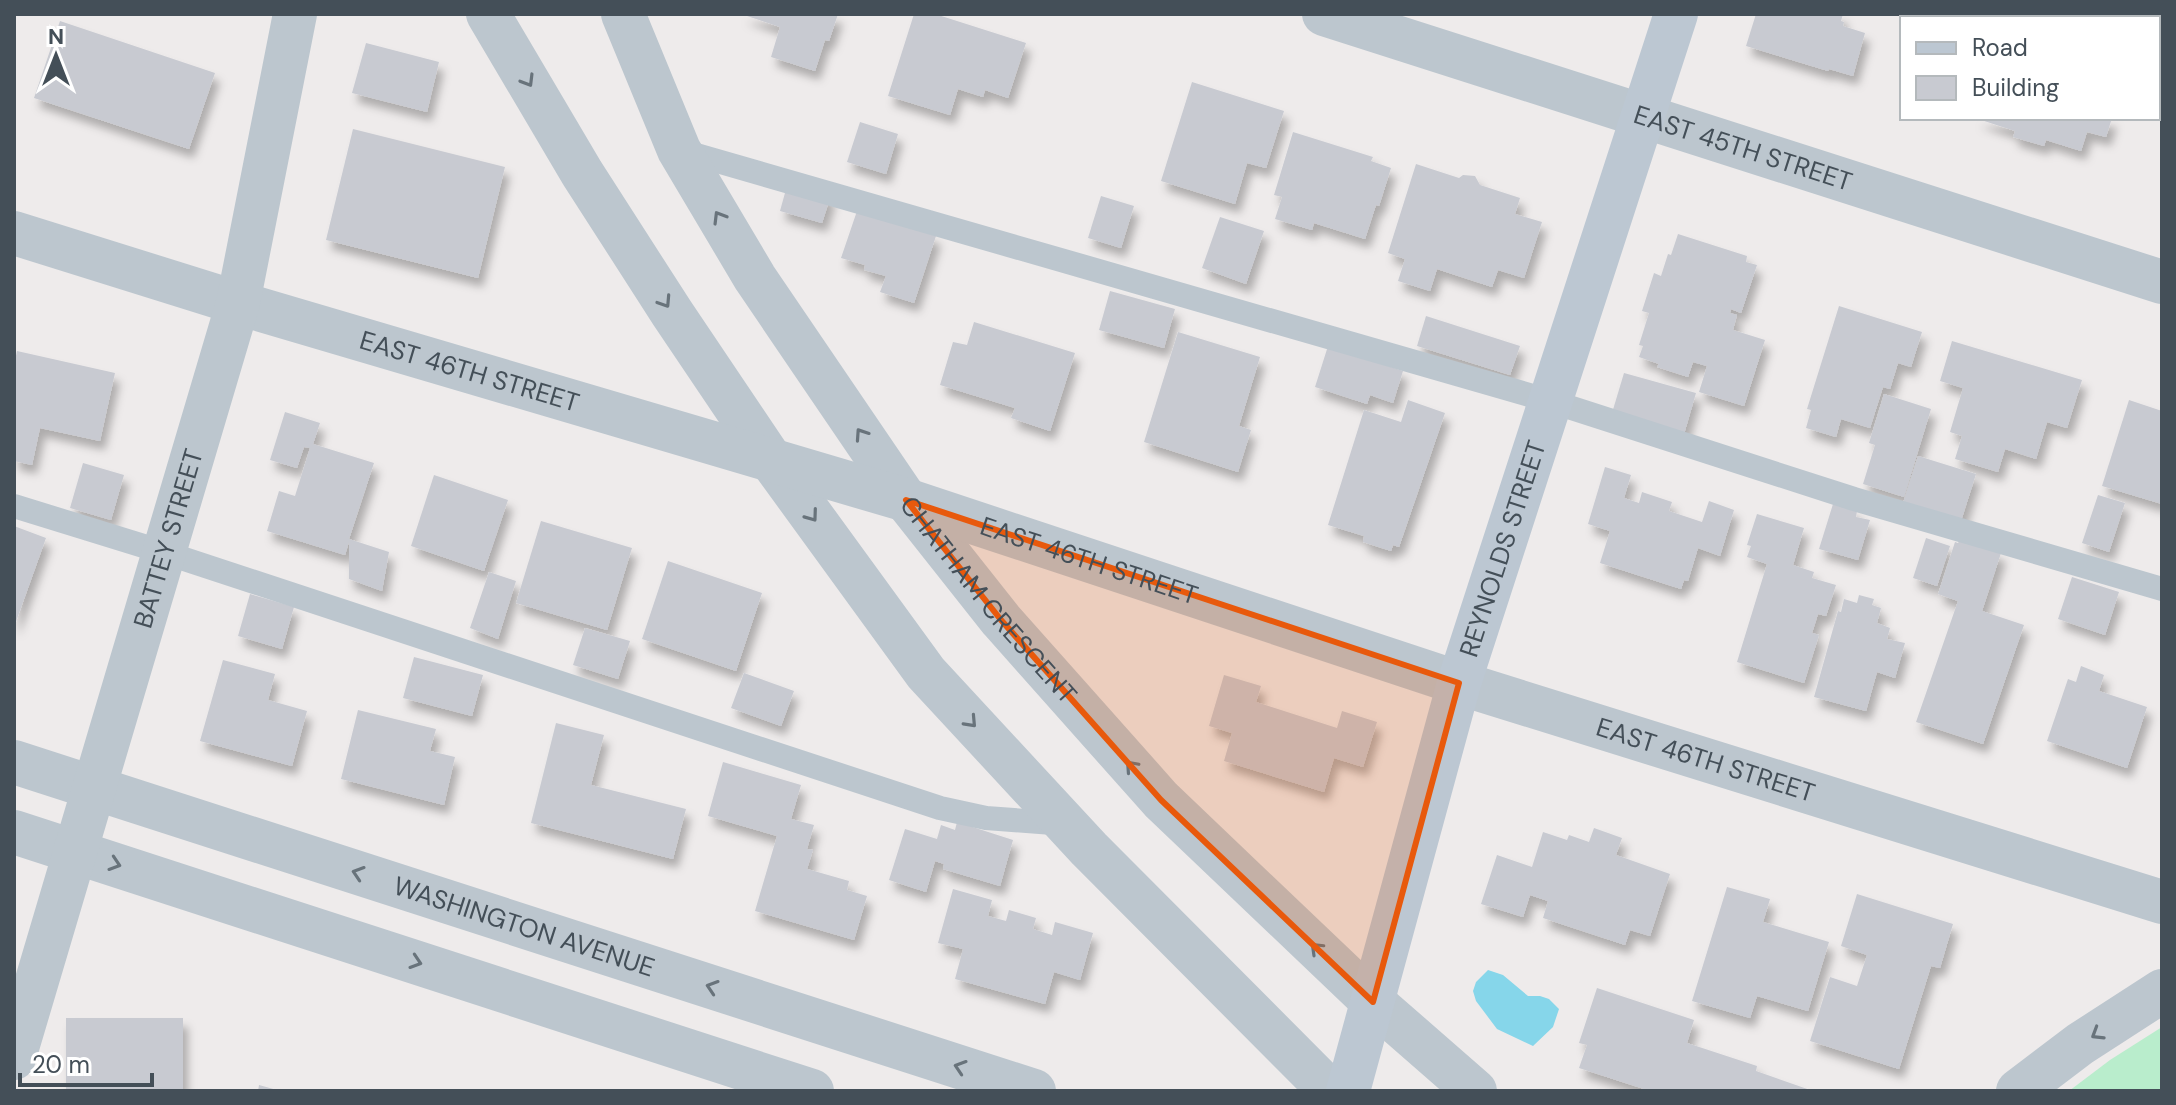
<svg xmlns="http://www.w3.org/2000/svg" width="2176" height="1105" font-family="'DM Sans',sans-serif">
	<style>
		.green { fill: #b9edcc }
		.water { fill: #86d6ea }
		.building { fill: #c8cad1; filter: url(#shadow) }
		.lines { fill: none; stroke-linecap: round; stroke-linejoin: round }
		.lane { stroke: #bcc6ce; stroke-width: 24 }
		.street { stroke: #bcc6ce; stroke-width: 44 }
		.secondary { stroke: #bcc7d2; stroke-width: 44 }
		.oneway { stroke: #68737b }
		.marked { fill: #e8590c; fill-opacity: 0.2; stroke: #e8590c; stroke-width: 6; stroke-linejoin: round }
		.labels { text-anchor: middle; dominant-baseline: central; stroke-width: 8; stroke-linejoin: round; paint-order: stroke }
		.street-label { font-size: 26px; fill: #444f58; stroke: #fff }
	</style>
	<defs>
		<filter id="shadow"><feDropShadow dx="5" dy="9" stdDeviation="4" flood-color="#0004"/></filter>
	</defs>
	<rect width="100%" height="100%" fill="#eeebeb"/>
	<path class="green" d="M2162 1027V1091H2069L2110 1060Z"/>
	<path class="water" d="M1488 970 1503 975 1528 996H1540L1549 999 1559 1009 1553 1027 1533 1046 1497 1029 1476 1001 1473 991 1476 982Z"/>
	<g class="building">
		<path d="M741 14H838L829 41 825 40 815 71 771 57 780 27Z"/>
		<path d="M914 14H935L1026 43 1008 98 985 90 983 97 958 89 950 115 888 96Z"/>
		<path d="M1756 14H1843L1841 21 1844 22 1843 26 1865 33 1853 76 1829 69 1828 71 1746 46Z"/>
		<path d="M1988 14H2039L2038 18H1987Z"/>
		<path d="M60 21 215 73 189 149 34 98Z"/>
		<path d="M366 43 439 62 427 112 352 93Z"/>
		<path d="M1192 82 1284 111 1266 168 1247 163 1235 204 1161 181Z"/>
		<path d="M1975 118H2112L2106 137 2087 132 2081 151 2046 140 2044 146 2013 137 2015 131Z"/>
		<path d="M860 122 898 134 886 174 847 162Z"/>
		<path d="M353 129 505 167 478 278 326 240Z"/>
		<path d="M1293 132 1373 157 1371 161 1391 168 1379 206 1376 205 1365 239 1314 223 1312 230 1275 219 1282 197 1274 195Z"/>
		<path d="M1416 164 1459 178 1463 175 1475 176 1480 185 1520 198 1515 214 1542 222 1524 278 1498 270 1492 287 1437 269 1430 291 1398 281 1405 259 1388 253Z"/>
		<path d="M788 182 831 195 822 223 780 211Z"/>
		<path d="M1101 196 1134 206 1121 248 1088 238Z"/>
		<path d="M857 211 936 236 914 303 880 292 886 276 864 270 865 265 841 258Z"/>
		<path d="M1220 217 1264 231 1246 284 1202 268Z"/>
		<path d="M1678 234 1747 256 1746 262 1757 265 1741 313 1731 309 1730 313 1737 315 1733 330 1765 340 1744 406 1699 392 1707 366 1693 362 1688 377 1657 367 1659 364 1639 357 1643 346 1639 345 1649 313 1642 311 1654 273 1661 276 1668 254 1671 255Z"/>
		<path d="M1110 291 1175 309 1164 348 1099 330Z"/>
		<path d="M1839 306 1922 332 1911 367 1898 363 1890 389 1883 387 1870 428 1841 419 1836 437 1806 428 1811 410 1807 409Z"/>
		<path d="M1426 316 1520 346 1510 375 1417 346Z"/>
		<path d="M974 322 1075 353 1050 431 1011 418 1015 408 940 385 953 342 967 345Z"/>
		<path d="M1178 332 1260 357 1239 426 1251 430 1238 472 1144 442Z"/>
		<path d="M1952 341 2082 380 2067 428 2047 422 2036 459 2005 449 1998 472 1955 459 1962 436 1950 432 1963 388 1940 381Z"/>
		<path d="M1328 346 1403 371 1393 403 1370 395 1367 404 1315 387Z"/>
		<path d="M17 351 115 373 100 441 40 428 32 465 14 461V365Z"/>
		<path d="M1624 373 1696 393 1684 434 1612 413Z"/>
		<path d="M1884 394 1931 409 1904 497 1863 484 1875 445 1869 443Z"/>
		<path d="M1408 400 1445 413 1399 547 1393 545 1391 551 1363 542 1364 536 1328 525 1364 410 1401 422Z"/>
		<path d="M2129 400 2162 411V504L2102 486Z"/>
		<path d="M285 412 320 423 313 444 374 463 349 539 389 552 382 591 349 579V542L345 555 267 531 279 491 295 496 310 448 304 447 297 468 270 460Z"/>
		<path d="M1918 456 1976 474 1961 521 1903 503Z"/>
		<path d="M83 463 124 475 111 520 70 508Z"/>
		<path d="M1605 467 1631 475 1624 498 1639 503 1642 492 1672 502 1669 511 1702 522 1709 501 1734 510 1720 556 1698 548 1688 581 1684 580 1681 589 1600 563 1610 531 1588 524Z"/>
		<path d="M434 475 508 500 484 571 411 546Z"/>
		<path d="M2098 495 2125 503 2109 552 2082 543Z"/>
		<path d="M1833 504 1857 511 1856 517 1870 520 1858 560 1819 549Z"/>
		<path d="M1757 514 1804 528 1793 565 1814 572 1812 578 1836 585 1826 616 1818 614 1812 633 1819 635 1804 683 1737 662 1767 564 1747 557 1751 546 1747 545Z"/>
		<path d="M541 521 632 548 607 630 516 603Z"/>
		<path d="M14 526 46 538 14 627Z"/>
		<path d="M1926 538 1950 546 1937 586 1913 578Z"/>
		<path d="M1960 540 2001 553 1982 611 2024 625 1983 744 1916 722 1958 601 1938 594 1955 542 1958 543Z"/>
		<path d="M668 561 762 593 736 671 642 639Z"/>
		<path d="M489 572 516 581 498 639 470 628Z"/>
		<path d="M2072 577 2119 592 2105 635 2058 619Z"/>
		<path d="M250 594 294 607 282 649 238 636Z"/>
		<path d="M1859 595 1874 599 1872 605 1881 608 1877 623 1890 628 1887 639 1905 643 1895 678 1877 672 1866 711 1814 697 1838 611 1841 612 1844 599 1857 603Z"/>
		<path d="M585 628 630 641 618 679 573 665Z"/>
		<path d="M414 657 483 675 472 716 403 698Z"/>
		<path d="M223 660 275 674 268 700 307 711 292 766 200 741Z"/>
		<path d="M2081 666 2104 675 2099 691 2147 707 2127 768 2047 741 2068 679 2076 682Z"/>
		<path d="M744 673 794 691 781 726 731 708Z"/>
		<path d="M1224 675 1261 686 1256 702 1337 728 1342 711 1377 722 1363 767 1334 758 1324 792 1224 761 1232 733 1209 726Z"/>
		<path d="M358 710 436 729 430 751 455 757 444 805 341 779Z"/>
		<path d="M556 723 604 735 591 785 686 809 673 859 531 823Z"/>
		<path d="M723 762 801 785 791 819 814 825 807 849 813 850 807 869 849 881 847 890 867 896 854 940 755 911 777 836 708 816Z"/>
		<path d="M957 822 1013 840 1000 886 943 869 944 864 935 861 926 892 889 880 905 829 937 839 941 825 955 830Z"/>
		<path d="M1594 828 1622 838 1616 855 1670 874 1650 936 1630 930 1625 945 1543 918 1548 901 1530 895 1523 917 1481 904 1497 855 1532 867 1543 832 1567 840 1569 835 1589 842Z"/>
		<path d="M1727 887 1770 899 1763 922 1829 942 1808 1011 1757 996 1750 1018 1692 1001Z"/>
		<path d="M953 889 992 900 988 916 1006 921 1009 910 1036 918 1033 929 1052 935 1055 922 1093 933 1080 980 1054 972 1045 1004 955 979 963 949 938 943Z"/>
		<path d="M1857 894 1953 924 1940 968 1931 966 1899 1069 1810 1041 1830 977 1857 986 1867 955 1841 946Z"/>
		<path d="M1597 988 1694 1020 1687 1043 1757 1066 1756 1071 1813 1091H1643L1644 1089 1579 1068 1587 1045 1579 1043Z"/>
		<rect x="66" y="1018" width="117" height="72"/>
		<path d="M259 1085 277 1090V1091H258Z"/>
	</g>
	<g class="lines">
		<g class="lane">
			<path d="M679 150 1550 401 1854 499 2162 589"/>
			<path d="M14 506 163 552 940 808 986 818 1066 824"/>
		</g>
		<g class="street">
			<path d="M488 14 582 173 672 313 771 460 926 673 1089 849 1330 1091"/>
			<path id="s1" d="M623 14 679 150 755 278 906 500 1001 620 1161 800 1373 1002 1475 1091"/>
			<path id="s2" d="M1324 14 2162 282"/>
			<path id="s3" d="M14 233 238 303 906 500 1459 683 2162 902"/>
			<path id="s4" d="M14 762 1034 1091"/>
			<path d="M14 832 812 1091"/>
			<path id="s5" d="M14 1058 238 303 295 14"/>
			<path d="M2018 1091 2080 1044 2162 991"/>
		</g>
		<path class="secondary" id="s6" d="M1348 1091 1459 683 1676 14"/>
	</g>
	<defs><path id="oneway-chevron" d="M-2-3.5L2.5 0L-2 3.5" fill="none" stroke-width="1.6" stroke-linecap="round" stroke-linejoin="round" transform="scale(2)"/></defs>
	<g class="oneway">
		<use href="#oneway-chevron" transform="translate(528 81) rotate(59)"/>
		<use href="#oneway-chevron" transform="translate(719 217) rotate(-121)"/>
		<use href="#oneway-chevron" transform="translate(665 302) rotate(57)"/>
		<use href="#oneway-chevron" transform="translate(861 434) rotate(-124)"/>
		<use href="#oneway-chevron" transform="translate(812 516) rotate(54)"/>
		<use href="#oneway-chevron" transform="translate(971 722) rotate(47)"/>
		<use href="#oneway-chevron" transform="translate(1131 766) rotate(-132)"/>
		<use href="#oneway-chevron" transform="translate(115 864) rotate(18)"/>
		<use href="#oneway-chevron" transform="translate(358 873) rotate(-162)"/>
		<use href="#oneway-chevron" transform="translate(1316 948) rotate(-136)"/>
		<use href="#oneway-chevron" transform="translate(416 962) rotate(18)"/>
		<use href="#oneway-chevron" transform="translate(712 987) rotate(-162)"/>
		<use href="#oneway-chevron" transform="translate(2097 1034) rotate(148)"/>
		<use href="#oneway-chevron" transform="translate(960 1067) rotate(-162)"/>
	</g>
	<path class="marked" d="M906 500 1459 683 1373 1002 1161 800 1001 620Z"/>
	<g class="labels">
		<g class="street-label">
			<text stroke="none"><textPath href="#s2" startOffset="440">EAST 45TH STREET</textPath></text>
			<text stroke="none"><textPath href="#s3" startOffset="476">EAST 46TH STREET</textPath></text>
			<text stroke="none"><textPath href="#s5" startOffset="542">BATTEY STREET</textPath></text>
			<text stroke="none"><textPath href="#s6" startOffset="564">REYNOLDS STREET</textPath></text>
			<text stroke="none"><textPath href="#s3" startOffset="1124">EAST 46TH STREET</textPath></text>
			<text stroke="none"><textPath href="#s1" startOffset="694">CHATHAM CRESCENT</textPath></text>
			<text stroke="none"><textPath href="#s3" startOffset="1772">EAST 46TH STREET</textPath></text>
			<text stroke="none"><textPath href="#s4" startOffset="536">WASHINGTON AVENUE</textPath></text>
		</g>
	</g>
	<rect width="2176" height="1105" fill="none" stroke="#444f58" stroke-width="32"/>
	<rect x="1900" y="16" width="260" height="104" fill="#ffffff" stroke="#b4b9bc" stroke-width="2"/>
	<rect x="1916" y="42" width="40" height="12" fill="#bcc7d2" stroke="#b4b9bc" stroke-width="2"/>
	<text x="1972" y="56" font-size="24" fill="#444f58">Road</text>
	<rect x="1916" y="76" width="40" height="24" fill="#c8cad1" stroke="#b4b9bc" stroke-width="2"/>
	<text x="1972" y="96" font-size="24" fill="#444f58">Building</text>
	<g transform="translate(56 56)" stroke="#ffffff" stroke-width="6" paint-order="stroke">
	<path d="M0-6L14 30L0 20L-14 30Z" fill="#444f58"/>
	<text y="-12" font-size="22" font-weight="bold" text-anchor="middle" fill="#444f58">N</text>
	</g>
	<path d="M20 1073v12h132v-12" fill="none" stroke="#444f58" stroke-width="4"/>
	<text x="32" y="1073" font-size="24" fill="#444f58" stroke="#ffffff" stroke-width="6" paint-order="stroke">20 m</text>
</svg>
